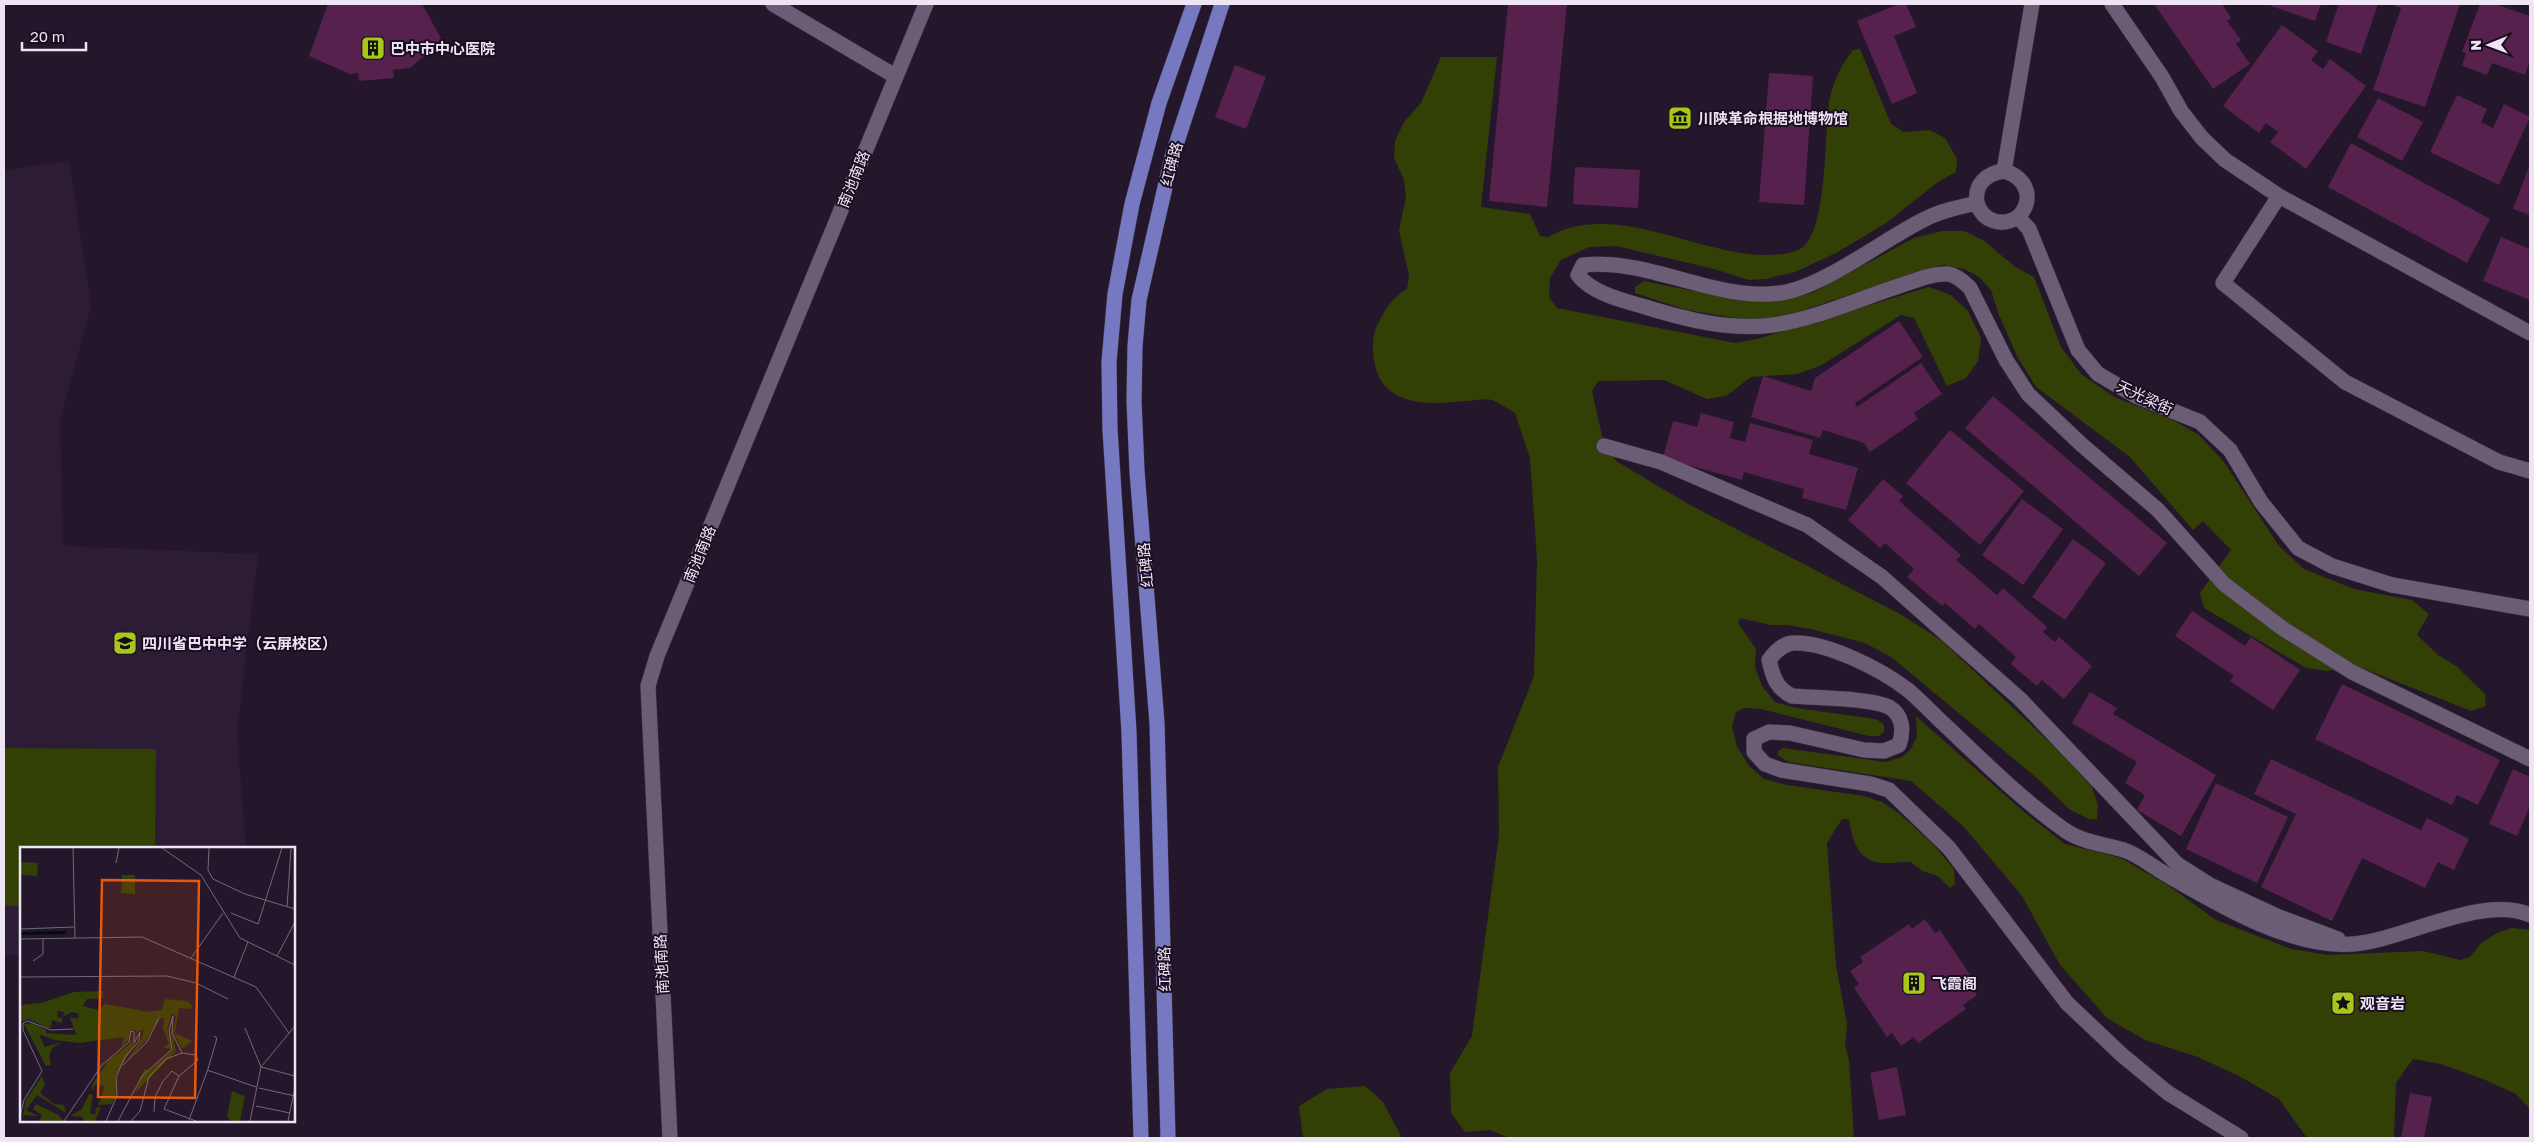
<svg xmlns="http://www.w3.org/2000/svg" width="2534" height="1142" font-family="'Golos Text','Noto Sans SC',sans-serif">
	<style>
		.built { fill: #2d1c36 }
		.green { fill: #323f05 }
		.building { fill: #56214d }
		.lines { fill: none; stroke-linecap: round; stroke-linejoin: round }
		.minor-casing { stroke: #3e3544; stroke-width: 16 }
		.tertiary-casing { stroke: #3e3544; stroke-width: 16 }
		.primary-casing { stroke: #3e3544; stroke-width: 16 }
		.minor { stroke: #6c5d76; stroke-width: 15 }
		.tertiary { stroke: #6c5d76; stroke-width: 15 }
		.primary { stroke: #7679c2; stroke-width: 15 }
		.labels { text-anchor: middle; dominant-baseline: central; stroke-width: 4; stroke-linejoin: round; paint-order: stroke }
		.poi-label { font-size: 15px; font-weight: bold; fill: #ede5f3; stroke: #1b0e22; text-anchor: start }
		.street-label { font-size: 15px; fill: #ede5f3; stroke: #1b0e22 }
		.inset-road { fill: none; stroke: #74697b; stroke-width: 1 }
		.view { fill: #e8590c; fill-opacity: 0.15; stroke: #e8590c; stroke-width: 2.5 }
		.inset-edge { fill: none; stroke: #ede5f3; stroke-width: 2.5 }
	</style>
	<rect width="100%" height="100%" fill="#24172b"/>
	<path class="built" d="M69 161 91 306 60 421 63 546 258 554 237 732 246 848H21V955H4V170Z"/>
	<g class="green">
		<path d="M1860 49 1891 124 1904 132 1929 130 1945 138 1957 159 1956 172 1938 182 1886 223 1836 253 1795 272 1766 279 1749 280 1714 269 1616 246 1589 247 1561 260 1550 278 1549 297 1557 308 1735 343 1757 339 1929 287 1951 295 1968 311 1981 338 1978 361 1966 378 1947 386 1914 318 1901 315 1820 366 1797 374 1751 377 1726 396 1707 399 1664 380 1598 381 1592 391 1602 436 1616 461 1690 505 1900 614 1941 640 2061 753 2092 787 2098 805 2097 819H2089L2069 809 2038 779 1891 657 1865 643 1811 629 1787 625H1771L1740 618 1738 623 1756 649 1755 667 1762 686 1775 702 1796 708 1869 718 1878 720 1884 725V732L1879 736H1869L1761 709 1744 708 1736 712 1732 726 1737 747 1750 767 1764 779 1787 785 1864 796 1882 802 1900 814 1933 844 1954 869 1955 884 1950 888 1938 876 1922 871 1911 862C1901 861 1892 864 1883 863 1858 862 1852 840 1849 819H1842L1827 843 1836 966 1847 1023 1845 1046 1849 1060 1854 1138H1509L1490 1130 1465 1132 1451 1113 1450 1073 1472 1036 1499 835 1498 767 1534 676 1537 559 1530 458 1515 413C1508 409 1500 403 1492 400 1485 398 1473 401 1465 401 1427 405 1381 407 1374 360 1372 345 1372 333 1380 320 1387 306 1393 297 1407 289L1409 275 1399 231 1406 197 1404 180 1394 158 1395 141 1404 122 1421 103 1441 57H1497L1481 207 1530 214 1540 236 1548 237C1622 194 1722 273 1796 251 1830 241 1823 129 1830 97 1835 79 1841 65 1853 50Z"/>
		<path d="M1942 231H1964L1983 240 2014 266 2034 277 2061 347 2081 374 2114 397 2173 420 2199 435 2224 462 2279 546 2304 569 2354 589 2412 600 2429 614 2417 635 2438 655 2456 666 2485 694 2486 706 2471 711 2357 666 2327 671 2306 668 2204 608 2200 593 2231 550 2203 521 2193 530 2130 457 2036 387 2017 356 1999 315 1991 290 1979 277 1964 269 1944 265 1924 270 1783 317 1747 320 1687 310 1635 293V287L1644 281 1743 301H1778L1812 293 1914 238Z"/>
		<path d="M1916 716 2024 812 2065 844 2121 858 2169 886 2216 920 2291 949 2328 955 2423 951 2460 960 2470 957 2481 943 2497 933 2512 928 2530 930V1109L2516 1094 2483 1079 2441 1064 2413 1059 2396 1083 2394 1138H2307L2279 1099 2239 1076 2198 1057 2145 1040 2107 1018 2060 965 2022 896 1964 827 1911 781 1788 762 1778 755V751L1783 748 1885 762 1902 757 1910 750 1917 737Z"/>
		<path d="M4 748 156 749 155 848H21V906H4Z"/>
		<path d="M1365 1086 1383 1102 1402 1138H1303L1299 1106 1327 1089Z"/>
	</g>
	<g class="building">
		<path d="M328 4H422L442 40 410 68 393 70 394 78 359 81 358 73 350 74 309 56Z"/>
		<path d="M1508 4H1567L1547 207 1489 201Z"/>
		<path d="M1899 4H1906L1916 27 1894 36 1917 93 1892 104 1857 21Z"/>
		<path d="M2154 4H2222L2231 18 2227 21 2241 40 2236 44 2250 64 2213 89Z"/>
		<path d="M2272 4H2321L2315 21 2271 6Z"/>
		<path d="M2339 4H2378L2361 54 2326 42Z"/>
		<path d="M2390 4H2460L2425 107 2373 90 2401 8Z"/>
		<path d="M2480 4H2495L2530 16V61L2525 75 2492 63 2487 75 2462 66 2466 53 2462 52Z"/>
		<path d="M2282 25 2318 51 2311 60 2323 69 2330 59 2366 86 2306 169 2270 142 2278 132 2266 123 2259 133 2223 106Z"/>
		<path d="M1235 65 1266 77 1246 129 1215 117Z"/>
		<path d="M1769 73 1813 76 1804 205 1759 202Z"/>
		<path d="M2457 95 2487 109 2481 122 2493 128 2504 104 2530 117 2499 185 2430 152Z"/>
		<path d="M2378 98 2423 122 2402 161 2357 137Z"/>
		<path d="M2351 143 2490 219 2467 263 2328 187Z"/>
		<path d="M2530 164V215L2513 209Z"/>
		<path d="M1575 167 1640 170 1638 208 1573 204Z"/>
		<path d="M2501 237 2530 249V300L2483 281Z"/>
		<path d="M1899 321 1923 357 1855 403 1857 407 1921 363 1942 394 1914 413 1918 419 1870 452 1864 443 1823 430 1820 438 1751 417 1763 376 1811 391 1815 378Z"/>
		<path d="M1993 396 2167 543 2139 576 1965 428Z"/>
		<path d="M1701 413 1734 422 1730 438 1745 442 1750 423 1813 440 1809 454 1858 468 1846 510 1802 498 1804 489 1744 472 1742 480 1663 458 1673 421 1697 427Z"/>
		<path d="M1950 430 2024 491 1980 545 1906 483Z"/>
		<path d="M1883 479 1903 496 1899 501 1961 555 1956 560 1997 595 2003 588 2047 627 2043 632 2055 642 2059 637 2092 666 2064 699 2042 680 2037 686 2011 664 2016 657 1979 624 1975 629 1945 603 1942 606 1907 577 1914 569 1885 543 1880 548 1848 520Z"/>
		<path d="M2022 499 2063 529 2023 585 1982 555Z"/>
		<path d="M2073 539 2106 563 2065 620 2032 597Z"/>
		<path d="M2192 611 2245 646 2251 637 2300 670 2273 710 2230 681 2234 676 2175 636Z"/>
		<path d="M2342 684 2500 760 2478 805 2457 795 2452 805 2315 739Z"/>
		<path d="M2090 692 2117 708 2113 714 2216 775 2181 836 2137 810 2145 795 2125 783 2137 762 2072 723Z"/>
		<path d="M2271 759 2421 830 2427 818 2469 839 2454 870 2438 862 2425 888 2362 858 2332 921 2261 887 2296 814 2254 794Z"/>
		<path d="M2513 769 2530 777V806L2517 836 2489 824Z"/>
		<path d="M2216 783 2288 817 2257 883 2186 849Z"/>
		<path d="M1925 919 1935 933 1940 930 1973 979 1968 982 1977 995 1963 1005 1966 1009 1918 1043 1914 1037 1901 1046 1892 1033 1887 1037 1854 988 1859 984 1850 971 1863 962 1860 957 1909 924 1912 929Z"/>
		<path d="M1897 1067 1906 1115 1879 1120 1870 1073Z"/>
		<path d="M2410 1093 2432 1097 2424 1138H2401Z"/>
	</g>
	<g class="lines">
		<g class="minor-casing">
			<g id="minor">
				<path d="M2004 171C1987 173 1974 184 1977 203 1959 207 1940 211 1923 220 1883 240 1823 287 1781 293 1715 302 1651 258 1583 265L1578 275C1592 293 1621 300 1642 306 1684 319 1729 331 1773 325 1815 319 1856 300 1896 287 1912 282 1931 273 1948 274 1956 275 1964 282 1970 288L2006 360 2028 394 2082 445 2158 510 2224 584 2282 628 2352 672 2530 759"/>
				<path d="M2279 196 2223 283 2345 382 2499 462 2530 471"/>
				<path d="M1604 446 1661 462 1807 525 1882 577 2020 699 2177 864 2210 885 2279 917 2338 939"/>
				<path d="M2241 1138 2168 1093 2122 1055 2067 1003 1949 848 1889 790 1870 784 1781 770 1765 764 1754 752V739L1769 732 1790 733 1864 750 1884 751 1899 745C1904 731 1903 715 1889 707 1871 698 1815 698 1792 696 1776 688 1773 677 1769 660 1775 652 1782 644 1793 643 1826 641 1882 670 1908 690 1921 701 1933 714 1946 726 1984 762 2023 801 2066 831 2084 843 2104 844 2124 850 2139 855 2154 868 2169 876 2219 905 2293 949 2353 944 2404 940 2483 894 2530 915"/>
			</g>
		</g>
		<g class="tertiary-casing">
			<g id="tertiary">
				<path d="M773 4 895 76"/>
				<path d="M2032 4 2004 171C2027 177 2035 200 2018 217L2029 229 2078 350 2098 374 2136 396 2200 422 2230 450 2261 502 2298 548 2332 566 2392 585 2530 609"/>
				<path d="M2112 4 2162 77 2181 111 2202 138 2225 160 2279 196 2530 333"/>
				<path d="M1977 203C1983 222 2002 227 2018 217"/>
				<path d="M670 1138 648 686 657 656 926 4"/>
			</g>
		</g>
		<g class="primary-casing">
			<g id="primary">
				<path d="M1141 1138 1129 732 1110 429 1109 362 1115 294 1132 204 1159 103 1194 4"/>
				<path d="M1168 1138 1157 723 1137 471 1134 401 1135 346 1139 300 1172 157 1222 4"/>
			</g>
		</g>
		<use href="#minor" class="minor"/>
		<use href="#tertiary" class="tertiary"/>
		<use href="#primary" class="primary"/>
	</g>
	<defs>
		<g id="building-square" transform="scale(1.25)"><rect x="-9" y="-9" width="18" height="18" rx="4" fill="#a9c71b" stroke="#1b0e22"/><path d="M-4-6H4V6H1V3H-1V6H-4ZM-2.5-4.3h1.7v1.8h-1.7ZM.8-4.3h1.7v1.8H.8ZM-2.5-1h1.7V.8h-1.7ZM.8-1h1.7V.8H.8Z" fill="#111"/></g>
		<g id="museum-square" transform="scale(1.25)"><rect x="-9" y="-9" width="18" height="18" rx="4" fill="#a9c71b" stroke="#1b0e22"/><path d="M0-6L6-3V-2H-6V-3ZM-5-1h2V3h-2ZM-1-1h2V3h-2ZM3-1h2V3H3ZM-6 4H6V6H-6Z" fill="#111"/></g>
		<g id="school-square" transform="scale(1.25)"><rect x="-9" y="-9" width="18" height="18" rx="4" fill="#a9c71b" stroke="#1b0e22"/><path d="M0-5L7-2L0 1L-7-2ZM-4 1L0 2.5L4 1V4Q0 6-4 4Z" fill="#111"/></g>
		<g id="sight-square" transform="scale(1.25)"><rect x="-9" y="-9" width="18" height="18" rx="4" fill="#a9c71b" stroke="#1b0e22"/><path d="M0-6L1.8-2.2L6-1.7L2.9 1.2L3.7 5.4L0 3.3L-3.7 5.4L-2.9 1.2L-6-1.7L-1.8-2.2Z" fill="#111"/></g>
	</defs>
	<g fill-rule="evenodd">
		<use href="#building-square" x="373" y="48"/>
		<use href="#museum-square" x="1680" y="118"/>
		<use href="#school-square" x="125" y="643"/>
		<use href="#building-square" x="1914" y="983"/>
		<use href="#sight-square" x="2343" y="1003"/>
	</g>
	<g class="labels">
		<g class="poi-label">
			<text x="390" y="48">巴中市中心医院</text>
			<text x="1698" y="118">川陕革命根据地博物馆</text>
			<text x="142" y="643">四川省巴中中学（云屏校区）</text>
			<text x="1932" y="983">飞霞阁</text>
			<text x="2360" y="1003">观音岩</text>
		</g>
		<g class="street-label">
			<text transform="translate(1171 164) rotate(-75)">红碑路</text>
			<text transform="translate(853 179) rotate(-68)">南池南路</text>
			<text transform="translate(2145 397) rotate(25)">天光梁街</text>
			<text transform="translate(699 554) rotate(-68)">南池南路</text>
			<text transform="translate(1145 565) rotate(-95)">红碑路</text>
			<text transform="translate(661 964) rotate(-93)">南池南路</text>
			<text transform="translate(1164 969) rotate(-91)">红碑路</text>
		</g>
	</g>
	<g transform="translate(20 847)">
		<rect width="275" height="275" fill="#24172b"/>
		<path d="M0 15 18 16 17 29 0 28ZM102 28H115V47L101 46ZM83 144V151L67 152 63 159 78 163 85 157 129 165 142 163 145 152 167 154 172 158V162L159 161 155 186 172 194 162 202 153 184 156 170 152 166 147 182 152 199 150 202 143 200 149 197 143 181 144 171H140L124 196 107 213 121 193 124 182 117 185 115 193 116 183H111L108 194 101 200 104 190 60 196 34 193 19 187 25 200 42 195 32 201 29 209 31 218 26 219 4 177 12 176 26 183V186L56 188 50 170 58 172 59 167 52 165 43 170 44 165 38 164 37 170 42 171V176L32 173 31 181H28L9 172 0 175V158L21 156 54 145ZM150 178 156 204 115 246 124 222 129 224 153 202ZM113 186 111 195 115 197 95 229 96 248 92 257 78 258 85 239 75 238 72 244V238L89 213 110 197ZM22 229 25 238 20 246 34 257 44 258 46 266 17 248 6 263 18 269 4 268 2 274 6 253ZM212 244 225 249 220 274H211L207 270ZM69 247 73 248 70 266 75 268 76 261 81 260 75 274H63V270L50 269 62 262ZM16 257 39 268 43 274H19L22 268 13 262Z" fill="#323f05"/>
		<path d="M46 84V87L0 88V85Z" fill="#030d11"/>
		<path class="inset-road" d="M53 1 55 91M142 1 181 28 220 91 275 118M189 1 188 23 193 32 225 47 275 62M96 16 99 1M267 60 271 2M211 66 238 77 262 1M0 82 54 80M0 92 122 90 236 140 269 186M257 109 275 75M171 111 203 66M13 114 23 107V92M0 130 147 129 176 136 208 152M214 130 228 95M225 181 241 220 275 229M103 218 127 195 139 171M187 223 236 240M239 241 275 249M236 259 270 266M134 265 135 250 143 234 152 224 159 229M0 270 4 253 22 224 3 183V176L8 174 31 183 53 182M169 273 188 222 197 191 194 189M44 274 82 218 109 195 111 184 114 185V196L120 185 119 194 105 210 96 230 97 249 86 274M98 274 122 229 152 202 149 183 153 169 152 186 162 206M111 274 120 264 129 230 146 212 162 206 176 208 178 213 159 229 144 262 176 274M230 274 241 220 275 179M268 274 275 241"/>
		<path class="view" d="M82 33 179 34 175 251 78 250Z"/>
		<rect width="275" height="275" class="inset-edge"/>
	</g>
	<rect width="2534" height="1142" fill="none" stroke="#ede5f3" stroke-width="10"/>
	<g transform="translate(2489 45) rotate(269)" stroke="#1b0e22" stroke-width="4" paint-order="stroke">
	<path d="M0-4L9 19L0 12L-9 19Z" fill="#ede5f3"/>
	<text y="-8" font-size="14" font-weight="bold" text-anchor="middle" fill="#ede5f3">N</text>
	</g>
	<path d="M22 42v8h64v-8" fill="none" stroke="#ede5f3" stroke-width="2.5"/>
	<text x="30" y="42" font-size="15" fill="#ede5f3" stroke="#1b0e22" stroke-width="4" paint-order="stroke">20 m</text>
</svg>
